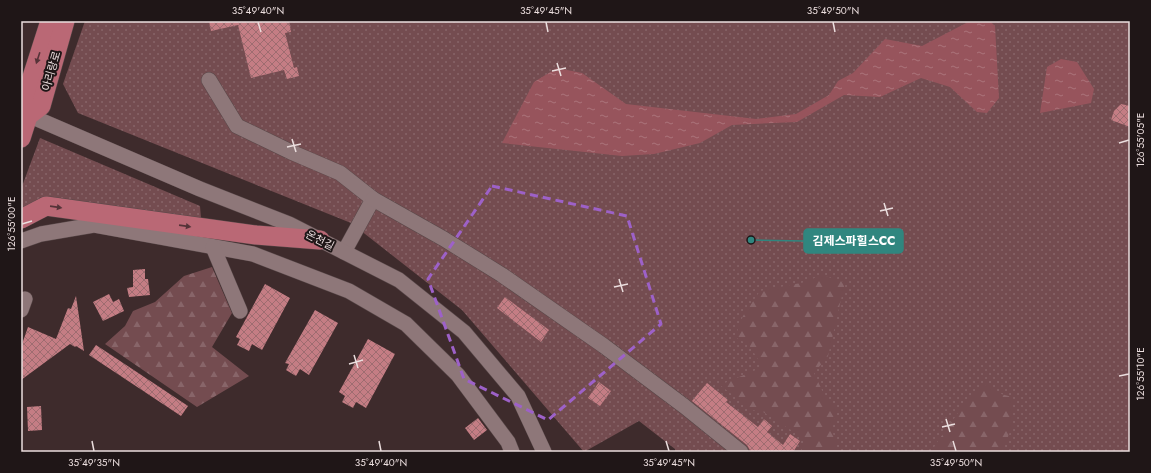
<svg xmlns="http://www.w3.org/2000/svg" width="1151" height="473" font-family="Jost,'Noto Sans KR',sans-serif">
	<style>
		.grass { fill: url(#grass-dots) }
		.forest { fill: url(#forest-firs) }
		.water { fill: url(#water-ripples) }
		.building { fill: url(#building-cross-hatch) }
		.lines { fill: none; stroke-linecap: round; stroke-linejoin: round }
		.minor-casing { stroke: #584849; stroke-width: 16 }
		.major-casing { stroke: #584849; stroke-width: 20 }
		.minor { stroke: #8e7779; stroke-width: 15 }
		.major { stroke: #ba6875; stroke-width: 19 }
		.oneway { fill: #553338 }
		.marked { fill: none; stroke: #9d61c8; stroke-width: 3; stroke-dasharray: 8 5; stroke-linejoin: round }
		.ticks { fill: none; stroke: #ebdede; stroke-width: 1.5 }
		.labels { text-anchor: middle; dominant-baseline: central; stroke-width: 4; stroke-linejoin: round; paint-order: stroke }
		.street-label { font-size: 11px; fill: #ebdede; stroke: #1f1617 }
		.leader { fill: none; stroke: #30867f; stroke-width: 1.5 }
		.callout-dot { fill: #30867f; stroke: #1f1617; stroke-width: 1.5 }
		.callout { fill: #30867f; stroke: #30867f; stroke-width: 1.5 }
		.callout-label { font-size: 12px; text-anchor: middle; font-weight: bold; fill: #fff }
		.neatline { fill: none; stroke: #ebdede; stroke-width: 1.5 }
		.ticks-label { font-size: 10px; text-anchor: middle; fill: #ebdede }
	</style>
	<defs>
		<pattern id="grass-dots" width="8" height="8" patternUnits="userSpaceOnUse"><rect width="8" height="8" fill="#744c50"/><path d="M2 2h.1M6 6h.1" fill="none" stroke="#886569" stroke-width="1.8" stroke-linecap="round"/></pattern>
		<pattern id="forest-firs" width="22" height="20" patternUnits="userSpaceOnUse"><rect width="22" height="20" fill="#744c50"/><path d="M5 1l3.5 6h-7zM16 11l3.5 6h-7z" fill="#886569"/></pattern>
		<pattern id="water-ripples" width="26" height="14" patternUnits="userSpaceOnUse"><rect width="26" height="14" fill="#97545c"/><path d="M2 4q2-2 4 0t4 0M15 11q2-2 4 0t4 0" fill="none" stroke="#ab747b"/></pattern>
		<pattern id="building-cross-hatch" width="8" height="8" patternUnits="userSpaceOnUse"><rect width="8" height="8" fill="#c47d84"/><path d="M0 0l8 8M0 8l8-8" fill="none" stroke="#9e6c70"/></pattern>
	</defs>
	<rect width="100%" height="100%" fill="#3e2b2c"/>
	<g class="grass">
		<path d="M85 21H1130V452H675V449L639 421 584 452 462 310 351 223 78 113 63 84Z"/>
		<path d="M40 138 200 206 201 218 42 197 21 209V189Z"/>
	</g>
	<g class="forest">
		<path d="M212 267 232 313 212 347 249 376 197 407 105 344 125 326 133 311 155 302 184 276Z"/>
		<path d="M821 275 845 282 828 356 814 373 827 401 837 410 832 430 838 452H800L808 441 763 412 752 410 720 385 763 367 749 345 735 337 743 316 760 291 806 282Z"/>
		<path d="M987 384 994 392 1012 397 1011 429 1002 452H931L938 441 970 396Z"/>
	</g>
	<g class="water">
		<path d="M970 21H990L995 26 999 98 987 113 977 112 950 87 921 78 880 97 844 95 797 122 732 125 700 143 654 154 622 156 502 143 534 82 557 68 582 73 626 104 756 119 796 114 829 95 838 81 853 73 885 39 922 46Z"/>
		<path d="M1061 59 1077 62 1094 89 1091 103 1040 113 1047 67Z"/>
	</g>
	<g class="building">
		<path d="M209 21H289L291 32 285 33 294 68 297 67 299 76 287 79 284 70 251 78 238 25 211 31Z"/>
		<path d="M1121 104 1130 106V127L1111 120 1114 111Z"/>
		<path d="M145 269V279H148L150 295 129 297 127 288 133 287V270Z"/>
		<path d="M265 284 290 298 262 350 252 344 249 351 237 345 240 339 236 337Z"/>
		<path d="M109 294 113 302 119 299 124 311 103 321 93 302Z"/>
		<path d="M76 296 84 351 76 346 75 347 70 344 21 380V347L28 327 56 339 68 308 71 309Z"/>
		<path d="M505 297 549 330 541 342 497 308Z"/>
		<path d="M315 310 338 323 309 375 300 369 296 376 286 370 289 364 285 363Z"/>
		<path d="M368 339 395 354 366 408 356 402 353 408 342 402 345 396 339 392Z"/>
		<path d="M96 345 188 406 181 416 89 355Z"/>
		<path d="M599 382 611 391 600 406 588 398Z"/>
		<path d="M707 383 728 400 726 402 758 427 764 419 772 426 767 432 783 445 790 434 800 441 793 452H752L750 450 747 445 692 401Z"/>
		<path d="M41 406 42 430 28 431 27 407Z"/>
		<path d="M478 418 487 430 474 440 465 428Z"/>
	</g>
	<g class="lines">
		<g class="minor-casing">
			<g id="minor">
				<path d="M209 80 237 126 291 152 340 173 373 199 344 252"/>
				<path d="M21 112 200 189 289 224 399 280 464 332 518 396 544 452"/>
				<path d="M373 199 444 239 502 275 604 346 684 406 741 452"/>
				<path d="M21 241 41 234 94 225 253 254 349 291 406 324 458 375 508 442 512 452"/>
				<path d="M213 247 240 311"/>
				<path d="M21 310 25 299"/>
			</g>
		</g>
		<g class="major-casing">
			<g id="major">
				<path d="M28 116 24 102 50 21"/>
				<path d="M21 138 28 116 41 106 65 21"/>
				<path d="M21 219 46 206 256 235 320 240"/>
			</g>
		</g>
		<use href="#minor" class="minor"/>
		<use href="#major" class="major"/>
	</g>
	<defs><path id="oneway-solid" d="M-6-.8H1V-3.2L6.5 0L1 3.2V.8H-6Z"/></defs>
	<g class="oneway">
		<use href="#oneway-solid" transform="translate(38 58) rotate(108)"/>
		<use href="#oneway-solid" transform="translate(56 207) rotate(8)"/>
		<use href="#oneway-solid" transform="translate(185 226) rotate(8)"/>
	</g>
	<path class="marked" d="M492 186 627 216 661 324 548 420 464 379 428 279Z"/>
	<path class="ticks" d="M258 22 261 32M546 22 548 32M833 22 835 32M557 63 561 76M552 71 566 68M292 139 296 152M1119 143 1129 140M287 147 301 144M884 203 888 216M880 211 893 208M22 224 32 221M619 279 623 292M614 287 628 284M354 355 358 368M349 364 363 360M1119 376 1129 374M946 419 950 432M942 427 955 424M92 441 94 451M379 441 381 451M666 441 669 451M953 441 956 451"/>
	<g class="labels">
		<g class="street-label">
			<text transform="translate(51 71) rotate(-74)">아리랑로</text>
			<text transform="translate(320 240) rotate(27)">온천길</text>
		</g>
	</g>
	<path class="leader" d="M751 240L804 241"/>
	<circle class="callout-dot" cx="751" cy="240" r="4"/>
	<rect class="callout" x="804" y="229" width="99" height="24" rx="4"/>
	<g class="callout-label">
		<text x="854" y="245">김제스파힐스CC</text>
	</g>
	<rect width="1151" height="473" fill="none" stroke="#1f1617" stroke-width="44"/>
	<rect x="22" y="22" width="1107" height="429" class="neatline"/>
	<g class="ticks-label">
		<text x="258" y="14">35°49'40"N</text>
		<text x="546" y="14">35°49'45"N</text>
		<text x="833" y="14">35°49'50"N</text>
		<text transform="translate(1140 140) rotate(-90)" y="4">126°55'05"E</text>
		<text transform="translate(11 224) rotate(-90)" y="4">126°55'00"E</text>
		<text transform="translate(1140 374) rotate(-90)" y="4">126°55'10"E</text>
		<text x="94" y="466">35°49'35"N</text>
		<text x="381" y="466">35°49'40"N</text>
		<text x="669" y="466">35°49'45"N</text>
		<text x="956" y="466">35°49'50"N</text>
	</g>
</svg>
